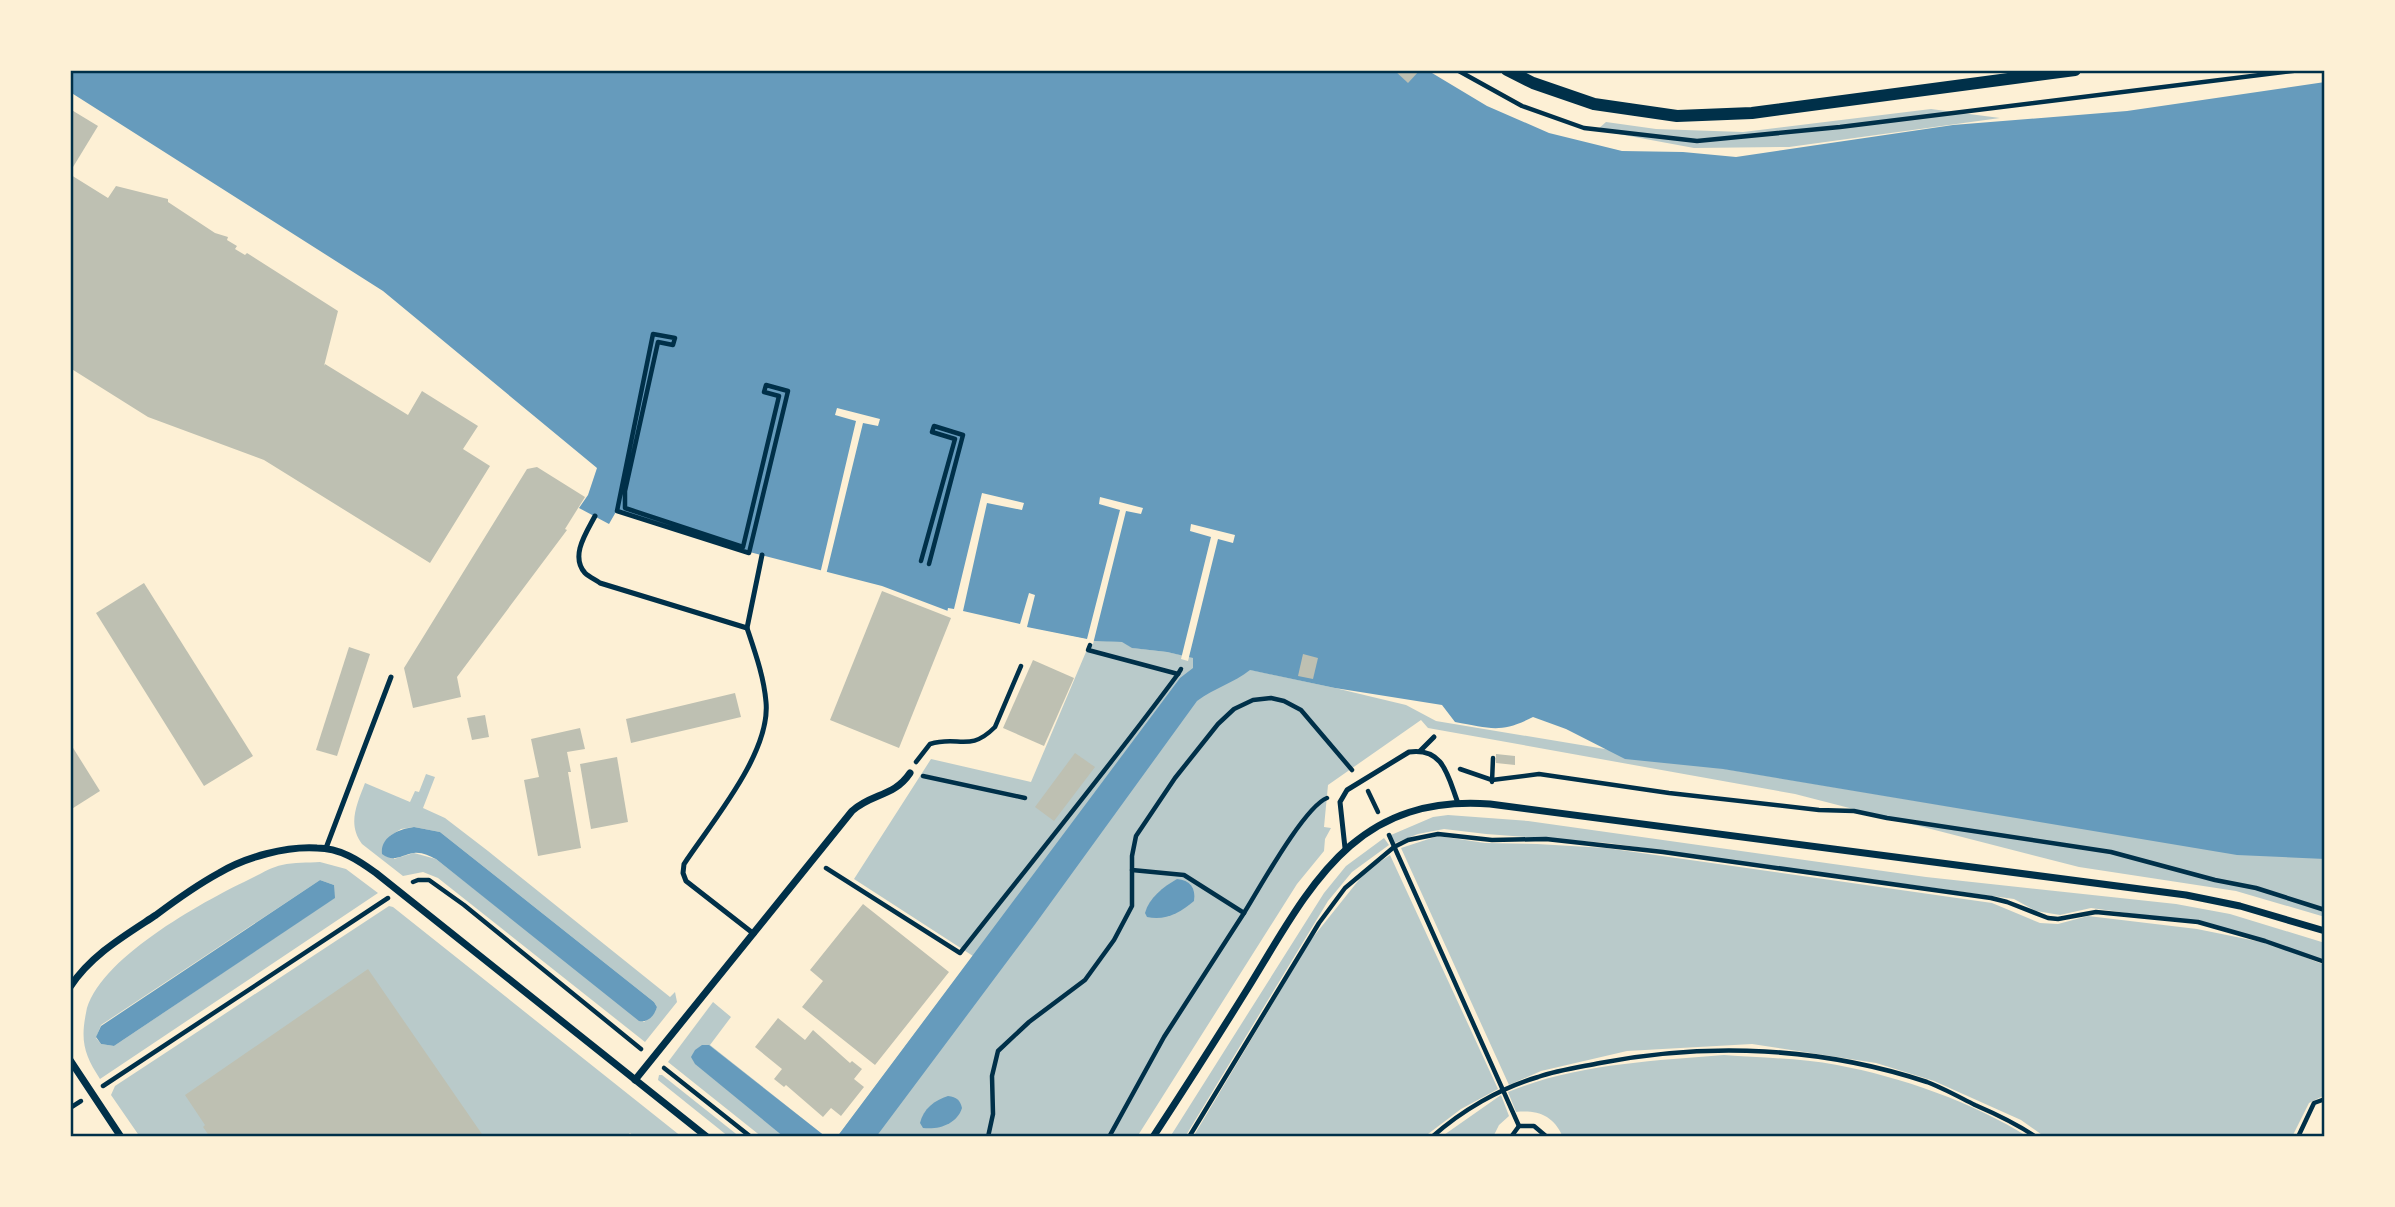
<svg xmlns="http://www.w3.org/2000/svg" width="2395" height="1207" font-family="'Public Sans',sans-serif">
	<style>
		.green { fill: #b9caca; fill-rule: evenodd }
		.water { fill: #669bbc }
		.pier { fill: #fdf0d5 }
		.building { fill: #bec0b2 }
		.lines { fill: none; stroke-linecap: round; stroke-linejoin: round }
		.path { stroke: #003049; stroke-width: 4.5 }
		.service { stroke: #003049; stroke-width: 5 }
		.minor { stroke: #003049; stroke-width: 7 }
		.tertiary { stroke: #003049; stroke-width: 12 }
		.neatline { fill: none; stroke: #003049; stroke-width: 2.5 }
	</style>
	<rect width="100%" height="100%" fill="#fdf0d5"/>
	<g class="green">
		<path d="M1931 109 2000 118 1789 147 1694 148 1597 130 1606 122 1656 129 1743 132Z"/>
		<path d="M1091 640 1123 642 1133 648 1167 652 1335 688 1406 705 1436 721 2177 844 2325 847V917L2236 891 2079 867 1795 794 1428 728 1421 720 1328 785 1324 827 1331 828 1325 839 1324 851 1297 884 1137 1137H837L973 956 854 879 931 759 1031 782Z"/>
		<path d="M426 774 435 777 423 808 445 818 488 851 670 997 675 992 677 1002 645 1042 438 878 423 872 403 876 362 844C347 824 357 804 365 783L410 802 415 791 419 792ZM414 827 440 832 654 1002 657 1007 655 1012 644 1022 436 859 414 853 394 859 390 836 401 829Z"/>
		<path d="M1448 815 1528 821 1926 877 2176 904 2230 914 2325 943V960L2200 923 2091 908 2060 915 2036 911 2014 899 1608 843 1486 834 1444 829 1418 834 1395 843 1391 835 1433 817Z"/>
		<path d="M1438 836 1485 843 1537 844 1606 848 1992 903 2040 923 2058 924 2088 916 2197 929 2271 944 2325 965V1095L2309 1103 2292 1137H2045L2021 1120 1934 1081 1876 1063 1752 1044 1627 1051 1541 1071 1509 1085 1401 848Z"/>
		<path d="M1384 838 1389 845 1352 872 1328 901 1185 1137H1170L1324 893 1346 866Z"/>
		<path d="M1390 855 1498 1089 1461 1109 1424 1137H1193L1310 941 1366 871Z"/>
		<path d="M320 862 346 869 378 893 100 1079C85 1056 80 1042 86 1013 96 960 202 902 248 880 259 875 271 867 282 865 294 862 308 863 320 862ZM320 880 334 885V898L114 1046 101 1044 96 1038 101 1025Z"/>
		<path d="M389 906 393 907 682 1137H635L630 1133 626 1137H140L111 1095 115 1086Z"/>
		<path d="M713 1002 731 1017 710 1045 826 1137H762L668 1062Z"/>
		<path d="M1724 1055C1761 1058 1801 1058 1837 1065 1901 1077 1973 1102 2028 1137H1671C1635 1134 1599 1137 1563 1137 1553 1115 1538 1110 1516 1112L1508 1092C1576 1064 1651 1061 1724 1055Z"/>
		<path d="M659 1075H662L740 1137H729L658 1080Z"/>
		<path d="M1501 1095 1509 1116 1499 1125 1493 1137H1441Z"/>
	</g>
	<g class="water">
		<path d="M70 70H1427L1487 106 1549 133 1622 151 1683 152 1736 157 1953 125 2127 111 2325 82V859L2237 855 1723 769 1625 759 1566 729 1533 717C1500 734 1490 728 1455 722L1442 705 1335 688 1250 670C1234 683 1214 688 1197 701L1036 923 876 1137H837L1180 678 1193 668V658L1167 652 1132 648 1122 642 1095 641 956 614 882 586 738 549 617 510 609 524 579 508 588 495 597 468 383 291 70 92Z"/>
		<path d="M414 827 440 832 654 1002 657 1007C655 1015 648 1023 639 1021L436 859C429 856 422 852 414 853 401 855 394 863 382 854 380 836 400 829 414 827Z"/>
		<path d="M1177 879C1190 880 1196 888 1194 901 1180 913 1165 921 1147 917L1145 913C1149 898 1163 887 1177 879Z"/>
		<path d="M320 880 334 885 335 898 114 1046 101 1044 96 1037 101 1026Z"/>
		<path d="M702 1045H709L826 1137H784L695 1064 691 1057 695 1050Z"/>
		<path d="M948 1096C957 1097 960 1100 962 1108 957 1124 939 1130 923 1128L920 1123C923 1109 935 1100 948 1096Z"/>
	</g>
	<g class="pier">
		<path d="M837 408 880 419 878 426 863 423 826 575 820 574 856 421 835 415Z"/>
		<path d="M982 493 1024 503 1022 510 987 503 963 611 1020 624 1029 593 1035 595 1027 627 1087 639 1120 510 1099 504 1100 497 1143 508 1141 514 1126 511 1093 644 947 613 948 608 954 609Z"/>
		<path d="M1191 524 1235 535 1233 543 1218 539 1188 661 1181 659 1211 537 1190 531Z"/>
	</g>
	<g class="building">
		<path d="M1394 70H1420L1408 83Z"/>
		<path d="M70 109 98 126 70 172Z"/>
		<path d="M71 175 108 198 116 186 168 199V202L215 233 228 237 227 240 237 246 235 249 245 255 247 253 338 311 324 366 325 364 408 415 422 391 478 426 463 449 490 466 430 563 264 460 148 417 70 368Z"/>
		<path d="M537 467 585 497 565 529 567 530 457 677 461 697 413 708 404 668 527 469Z"/>
		<path d="M144 583 253 756 204 786 96 613Z"/>
		<path d="M882 591 951 618 899 748 830 720Z"/>
		<path d="M349 647 370 654 337 756 316 750Z"/>
		<path d="M1303 654 1318 658 1313 679 1298 676Z"/>
		<path d="M1033 660 1074 678 1044 746 1003 728Z"/>
		<path d="M735 693 741 717 631 743 626 719Z"/>
		<path d="M485 715 489 737 472 740 467 718Z"/>
		<path d="M580 728 585 749 567 752 571 772H568L581 848 538 856 524 780 539 777 531 739Z"/>
		<path d="M70 743 100 791 70 810Z"/>
		<path d="M1075 753 1095 767 1054 821 1035 807Z"/>
		<path d="M1496 754 1515 756V765L1496 763Z"/>
		<path d="M617 757 628 822 591 829 580 764Z"/>
		<path d="M863 904 949 972 875 1065 802 1007 823 981 810 970Z"/>
		<path d="M368 969 484 1137H210L203 1127 205 1125 185 1095Z"/>
		<path d="M778 1018 805 1040 813 1030 850 1063 852 1061 862 1069 854 1079 864 1087 841 1116 831 1108 823 1117 786 1085 784 1087 774 1079 782 1069 755 1047Z"/>
	</g>
	<g class="lines">
		<g class="path">
			<path d="M1457 70 1522 106 1584 128 1697 141 1840 127 2301 70"/>
			<path d="M653 334 675 338 673 345 658 342 625 491V508L743 547 779 396 764 392 766 385 788 391 749 553 617 511Z"/>
			<path d="M921 561 955 439 932 432 934 426 963 435 929 564"/>
			<path d="M1090 645 1088 650 1178 674 1181 669"/>
			<path d="M916 762 930 744C959 735 969 753 995 727L1021 666"/>
			<path d="M1460 769 1492 780 1539 774 1669 793 1819 810 1854 811 1887 818 2111 852 2215 880 2256 888 2325 910"/>
			<path d="M923 776 1025 798"/>
			<path d="M1492 782 1493 758"/>
			<path d="M1368 791 1378 812"/>
			<path d="M1389 835 1519 1126"/>
			<path d="M826 868 960 953C1033 860 1108 769 1178 674"/>
			<path d="M1132 870 1184 875 1244 913C1259 889 1304 807 1327 798"/>
			<path d="M413 882 418 880H429L464 905 641 1049"/>
			<path d="M664 1068 751 1137"/>
			<path d="M103 1086 388 898"/>
			<path d="M70 1108 81 1101"/>
			<path d="M1519 1126H1534L1547 1137"/>
			<path d="M988 1137 993 1114 992 1076 998 1051 1029 1022 1085 980 1114 940 1132 906V856L1136 836 1175 778 1218 724 1234 709 1253 700 1271 698 1284 701 1301 710 1352 770"/>
			<path d="M1109 1137 1164 1037 1244 913"/>
			<path d="M1189 1137 1319 923 1345 888 1394 847 1408 840 1438 834 1492 840 1546 839 1663 852 1991 898 2007 902 2048 918 2058 919 2096 912 2198 922 2265 941 2325 962"/>
			<path d="M1432 1137C1461 1111 1500 1088 1538 1077 1558 1070 1580 1067 1600 1063 1709 1042 1821 1047 1927 1082 1943 1088 1959 1097 1975 1105 1996 1114 2017 1124 2036 1137"/>
			<path d="M1511 1137 1519 1126"/>
			<path d="M2298 1137 2314 1103 2325 1099"/>
		</g>
		<g class="service">
			<path d="M595 516C586 533 570 556 585 573 589 577 596 580 600 583L747 628 762 555"/>
			<path d="M747 628C755 652 764 677 766 702 771 753 711 823 684 864L683 873 686 881 754 934"/>
			<path d="M1420 751 1434 737"/>
			<path d="M326 848 391 677"/>
			<path d="M1345 848 1340 802 1347 790 1409 752C1444 747 1448 777 1458 803"/>
		</g>
		<g class="minor">
			<path d="M70 987C91 955 124 936 156 915 176 900 197 885 219 873 246 857 286 846 317 848 340 848 358 860 376 873L707 1137"/>
			<path d="M70 1060 121 1137"/>
			<path d="M635 1080 852 811C872 793 894 797 910 773"/>
			<path d="M1153 1137C1185 1088 1217 1038 1248 988 1310 887 1353 794 1490 804L2186 895 2240 906 2325 931"/>
		</g>
		<path class="tertiary" d="M1507 70 1533 83 1594 104 1677 116 1752 113 2075 70"/>
	</g>
	<rect width="2395" height="1207" fill="none" stroke="#fdf0d5" stroke-width="144"/>
	<rect x="72" y="72" width="2251" height="1063" class="neatline"/>
</svg>
